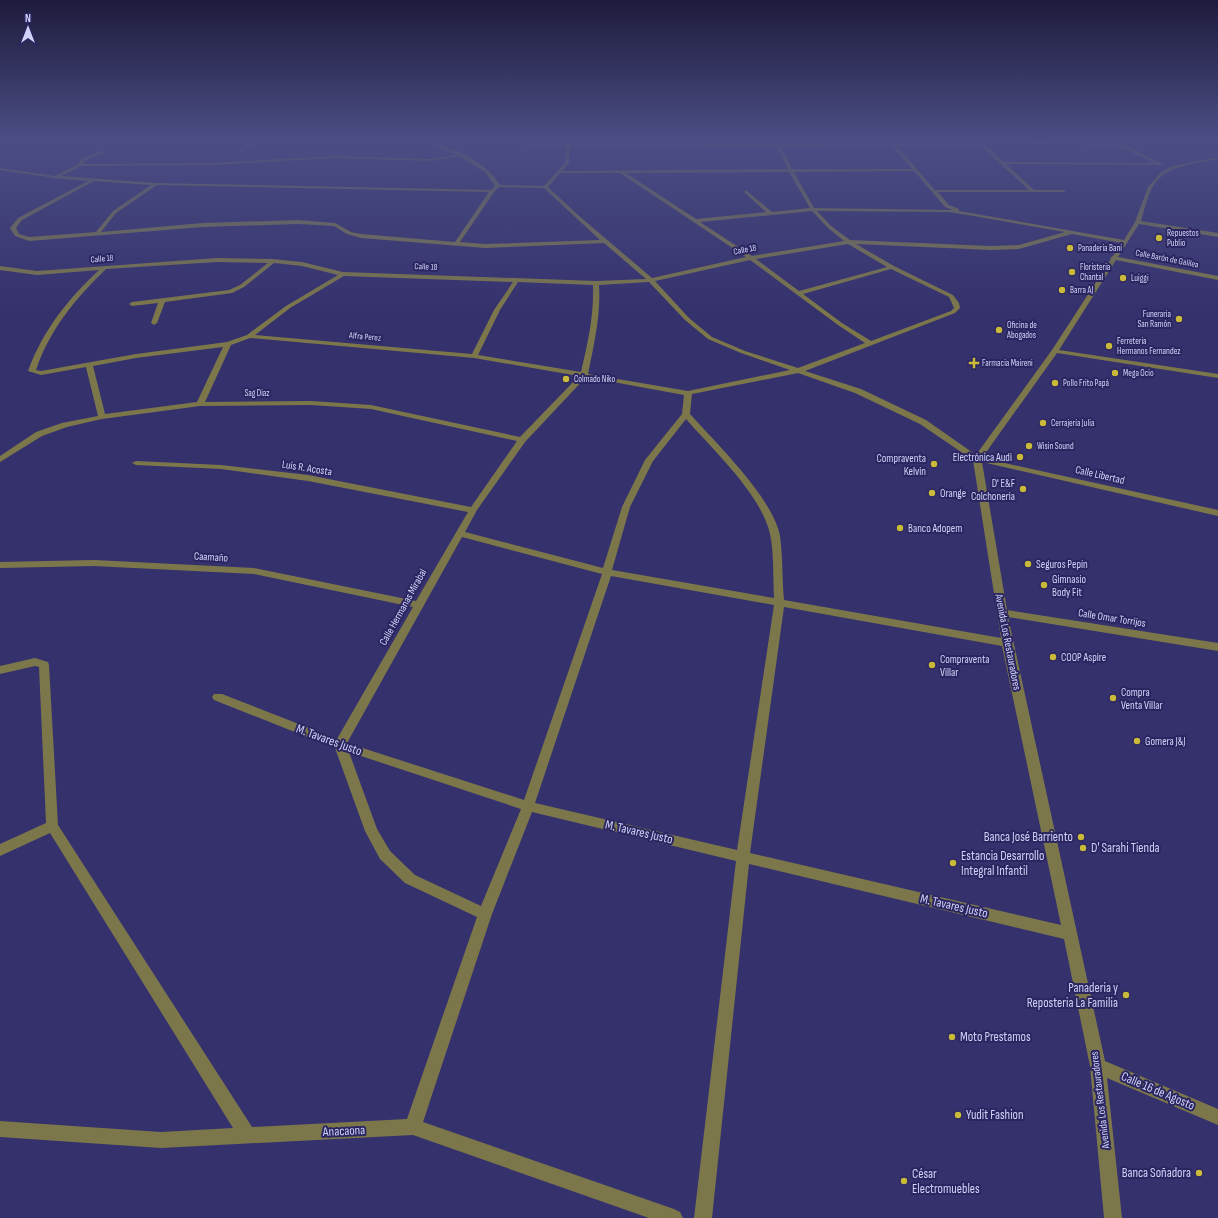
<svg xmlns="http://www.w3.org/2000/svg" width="1218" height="1218" font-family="'Sofia Sans Condensed',sans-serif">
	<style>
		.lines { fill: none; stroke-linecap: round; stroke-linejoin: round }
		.minor { fill: #7c774b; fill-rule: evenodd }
		.poi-dot { fill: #c9ba3a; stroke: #2b2661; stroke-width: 1.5 }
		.labels { text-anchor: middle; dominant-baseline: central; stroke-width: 4; stroke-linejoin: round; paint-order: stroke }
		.far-poi-label { font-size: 9px; fill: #d0d2f7; stroke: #2b2661; text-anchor: start }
		.far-street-label { font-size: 9px; fill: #d0d2f7; stroke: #2b2661 }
		.poi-label { font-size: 11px; fill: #d0d2f7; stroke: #2b2661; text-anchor: start }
		.street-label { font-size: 11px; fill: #d0d2f7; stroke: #2b2661 }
		.near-street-label { font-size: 13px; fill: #d0d2f7; stroke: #2b2661 }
		.near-poi-label { font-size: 13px; fill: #d0d2f7; stroke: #2b2661; text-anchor: start }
	</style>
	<rect width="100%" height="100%" fill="#35316d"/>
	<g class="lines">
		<g class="minor">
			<path d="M12 139H18L0 145V143Z"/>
			<path d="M219 139H259L240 152 239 150 251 142Z"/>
			<path d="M567 139H571V145L776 144 774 141 776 140 780 144H979L975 140 977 139 980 141 1115 143 1124 145 1163 164 1161 165 1006 164 1034 190H1064L1066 191 1064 192H938L949 205 959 209V211L1124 240 1135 222 1148 187 1161 172 1172 166 1218 157V159C1195 164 1164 165 1152 188 1147 198 1144 210 1141 221L1218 233V237L1139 224 1118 257 1218 276V280L1116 260 1059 350 1218 374V378L1057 353 982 458 1218 510V516L982 462 1007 610 1218 643V651L1008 617 1105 1061 1218 1109V1125L1107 1078 1122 1218H1104L1090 1066 1064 939 749 864 712 1218H694L736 861 532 812 492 914 423 1122 674 1209 680 1212 683 1218H649L413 1135 161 1148 0 1137V1121L161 1132 233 1128 50 833 0 856V844L46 823 39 667 35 666 0 674V666L35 658 48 662 49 665 58 825 252 1127 407 1119 477 917 405 883 380 859 365 831 335 748 214 700 212 697 214 694H222L337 739 413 607 254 574 94 566 0 568V562L94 560 254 568 416 601 468 512 308 481 221 469 136 465 132 463 136 461 221 465 308 475 471 507 517 441 371 409 311 405 200 406 102 419 67 427 42 436 0 462V456L36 432 62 423 98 416 86 367 41 375 28 371C43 330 68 299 99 270L37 275 0 270V266L37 271 217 258 273 259 302 262 343 272 596 281 646 279 604 243 485 248 361 238 347 234 334 226 298 224 203 227 29 241 15 236 10 228 18 218 88 181 55 178 0 170V168L55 176 78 164 82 158 104 150 105 152 86 160 83 164 212 163 335 156 430 159 456 155 429 143 430 141C455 149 486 161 500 185L544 186 565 163 566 147 520 146 566 145ZM983 143 1115 145 1155 163 1004 162ZM892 146 912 169H792L781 147ZM897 146H981L1029 190H935ZM570 147H777L788 169 562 171 569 163ZM459 156 485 172 495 186 491 190 156 183 61 176 81 166 212 165 335 158 430 161ZM914 171 945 207 952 210 814 208 794 172ZM789 172 810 208 772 212 746 190 744 192 766 212 696 219 626 173ZM560 173H620L746 257 652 278 578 215 548 187ZM94 181 151 185 113 211 96 232 29 237 19 234 16 228 22 220ZM157 185 489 192 455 242 361 234 351 232 335 223 298 220 203 223 101 232 116 213ZM499 187 544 188 600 240 485 244 460 242 494 192ZM812 211 828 228 844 241 752 256 700 222ZM817 211 949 212 974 216 1065 232 1019 245 991 246 850 240 831 226ZM1072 234 1122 243 1113 256 1110 258 1111 259 1052 350 976 455 926 420 861 389 805 371 955 313 960 308 959 303 953 295 894 266 856 244 991 250 1019 249ZM848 244 887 267 799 291 756 259ZM750 260 838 325 865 343 798 368 745 351 712 337 689 318 655 281ZM217 262 268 263 240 285 229 290 132 302 129 304 132 306 158 303 151 323 154 325 157 323 165 302 232 293 244 287 274 263 302 266 338 275 286 306 247 335 227 342 136 354 41 371 36 370C50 329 75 299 106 269ZM891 269 949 297 954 308 951 311 871 341 842 323 803 294ZM344 276 513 282 494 310 472 354 255 335 290 308ZM518 282 593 285C594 316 588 342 581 372L478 355 500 310ZM649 282 685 320 708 339 741 353 790 370 688 391 588 374C594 344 601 315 599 285ZM250 338 474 358 579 376 520 437 371 405 311 401 205 402 231 345ZM223 347 197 402 105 414 93 366 136 358ZM798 373 855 393 920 424 973 460 1001 638 784 600C782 579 783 557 780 536 773 498 716 443 690 414L692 394ZM586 377 684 395 682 414 645 460 622 507 603 568 465 532 477 510 525 442ZM686 419C713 450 761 494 770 534 774 551 773 580 774 598L612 570 630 507 653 461ZM462 537 602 574 524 800 347 743ZM611 576 774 605 737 850 535 803ZM784 607 1002 646 1061 925 750 853ZM349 752 521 809 481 906 415 875 390 851 377 829Z"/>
		</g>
	</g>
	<linearGradient id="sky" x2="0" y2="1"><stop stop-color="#1d1b3c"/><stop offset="0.45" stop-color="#4b4e84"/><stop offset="1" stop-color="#4b4e84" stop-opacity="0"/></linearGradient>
	<rect width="1218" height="309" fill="url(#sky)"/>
	<g class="poi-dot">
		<circle cx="1159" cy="238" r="4"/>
		<circle cx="1070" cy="248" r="4"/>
		<circle cx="1072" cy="272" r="4"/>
		<circle cx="1123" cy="278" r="4"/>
		<circle cx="1062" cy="290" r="4"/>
		<circle cx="1179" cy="319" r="4"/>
		<circle cx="999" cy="330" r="4"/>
		<circle cx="1109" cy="346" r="4"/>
		<path d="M972 357h4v4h4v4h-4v4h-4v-4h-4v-4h4z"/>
		<circle cx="1115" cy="373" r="4"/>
		<circle cx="566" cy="379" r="4"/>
		<circle cx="1055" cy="383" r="4"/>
		<circle cx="1043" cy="423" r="4"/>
		<circle cx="1029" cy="446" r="4"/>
		<circle cx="1020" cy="457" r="4"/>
		<circle cx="934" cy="464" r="4"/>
		<circle cx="1023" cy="489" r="4"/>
		<circle cx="932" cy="493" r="4"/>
		<circle cx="900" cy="528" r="4"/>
		<circle cx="1028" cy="564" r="4"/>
		<circle cx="1044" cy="585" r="4"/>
		<circle cx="1053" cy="657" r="4"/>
		<circle cx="932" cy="665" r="4"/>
		<circle cx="1113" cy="698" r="4"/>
		<circle cx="1137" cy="741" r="4"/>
		<circle cx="1081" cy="837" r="4"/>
		<circle cx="1083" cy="848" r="4"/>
		<circle cx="953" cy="863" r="4"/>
		<circle cx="1126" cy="995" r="4"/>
		<circle cx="952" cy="1037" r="4"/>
		<circle cx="958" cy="1115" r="4"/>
		<circle cx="1199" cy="1173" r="4"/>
		<circle cx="904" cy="1181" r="4"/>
	</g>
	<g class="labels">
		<g class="far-poi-label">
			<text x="1167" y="233">Repuestos<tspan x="1167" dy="10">Publio</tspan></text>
			<text x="1078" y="248">Panaderia Baní</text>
			<text x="1080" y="267">Floristeria<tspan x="1080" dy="10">Chantal</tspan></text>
			<text x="1131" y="278">Luiggi</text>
			<text x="1070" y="290">Barra AJ</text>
			<text x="1171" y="314" text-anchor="end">Funeraria<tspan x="1171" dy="10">San Ramón</tspan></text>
			<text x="1007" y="325">Oficina de<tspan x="1007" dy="10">Abogados</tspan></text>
			<text x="1117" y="341">Ferreteria<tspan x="1117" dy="10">Hermanos Fernandez</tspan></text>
			<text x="982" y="363">Farmacia Maireni</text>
			<text x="1123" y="373">Mega Ocio</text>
			<text x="574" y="379">Colmado Niko</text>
			<text x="1063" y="383">Pollo Frito Papá</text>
			<text x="1051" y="423">Cerrajería Julia</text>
			<text x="1037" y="446">Wisin Sound</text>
		</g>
		<g class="far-street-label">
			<text transform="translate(745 250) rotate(-11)">Calle 18</text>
			<text transform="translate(102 259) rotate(-5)">Calle 18</text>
			<text transform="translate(1167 259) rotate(11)">Calle Barón de Galilea</text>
			<text transform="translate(426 267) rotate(2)">Calle 18</text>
			<text transform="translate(365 337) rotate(5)">Alfra Perez</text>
			<text x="257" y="393">Sag Diaz</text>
		</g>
		<g class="poi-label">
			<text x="1012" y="457" text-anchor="end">Electrónica Audi</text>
			<text x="926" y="458" text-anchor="end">Compraventa<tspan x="926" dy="13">Kelvin</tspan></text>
			<text x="1015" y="483" text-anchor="end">D' E&amp;F<tspan x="1015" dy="13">Colchoneria</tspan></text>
			<text x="940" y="493">Orange</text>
			<text x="908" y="528">Banco Adopem</text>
			<text x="1036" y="564">Seguros Pepín</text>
			<text x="1052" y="579">Gimnasio<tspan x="1052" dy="13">Body Fit</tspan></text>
			<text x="1061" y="657">COOP Aspire</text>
			<text x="940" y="659">Compraventa<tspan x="940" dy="13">Villar</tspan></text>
			<text x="1121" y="692">Compra<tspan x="1121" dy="13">Venta Villar</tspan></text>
			<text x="1145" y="741">Gomera J&amp;J</text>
		</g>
		<g class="street-label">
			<text transform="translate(307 468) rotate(9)">Luis R. Acosta</text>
			<text transform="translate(1100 475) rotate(13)">Calle Libertad</text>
			<text transform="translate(211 557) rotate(3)">Caamaño</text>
			<text transform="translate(403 607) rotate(-61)">Calle Hermanas Mirabal</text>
			<text transform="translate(1112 618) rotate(9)">Calle Omar Torrijos</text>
			<text transform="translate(1008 642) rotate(79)">Avenida Los Restauradores</text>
			<text transform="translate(1100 1100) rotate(-97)">Avenida Los Restauradores</text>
		</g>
		<g class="near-street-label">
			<text transform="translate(329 740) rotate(20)">M. Tavares Justo</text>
			<text transform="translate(639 832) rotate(13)">M. Tavares Justo</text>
			<text transform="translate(954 906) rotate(13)">M. Tavares Justo</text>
			<text transform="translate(1158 1091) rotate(23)">Calle 16 de Agosto</text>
			<text transform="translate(344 1131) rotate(-3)">Anacaona</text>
		</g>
		<g class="near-poi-label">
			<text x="1073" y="837" text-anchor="end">Banca José Barriento</text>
			<text x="1091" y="848">D' Sarahi Tienda</text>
			<text x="961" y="856">Estancia Desarrollo<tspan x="961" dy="15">Integral Infantil</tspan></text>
			<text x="1118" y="988" text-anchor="end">Panaderia y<tspan x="1118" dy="15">Reposteria La Familia</tspan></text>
			<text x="960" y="1037">Moto Prestamos</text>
			<text x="966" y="1115">Yudit Fashion</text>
			<text x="1191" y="1173" text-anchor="end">Banca Soñadora</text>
			<text x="912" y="1174">César<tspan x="912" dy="15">Electromuebles</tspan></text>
		</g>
	</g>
	<g transform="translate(28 28)" stroke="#2b2661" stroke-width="3" paint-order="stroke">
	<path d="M0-3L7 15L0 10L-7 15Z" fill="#d0d2f7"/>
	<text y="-6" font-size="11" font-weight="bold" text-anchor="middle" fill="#d0d2f7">N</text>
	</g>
</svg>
